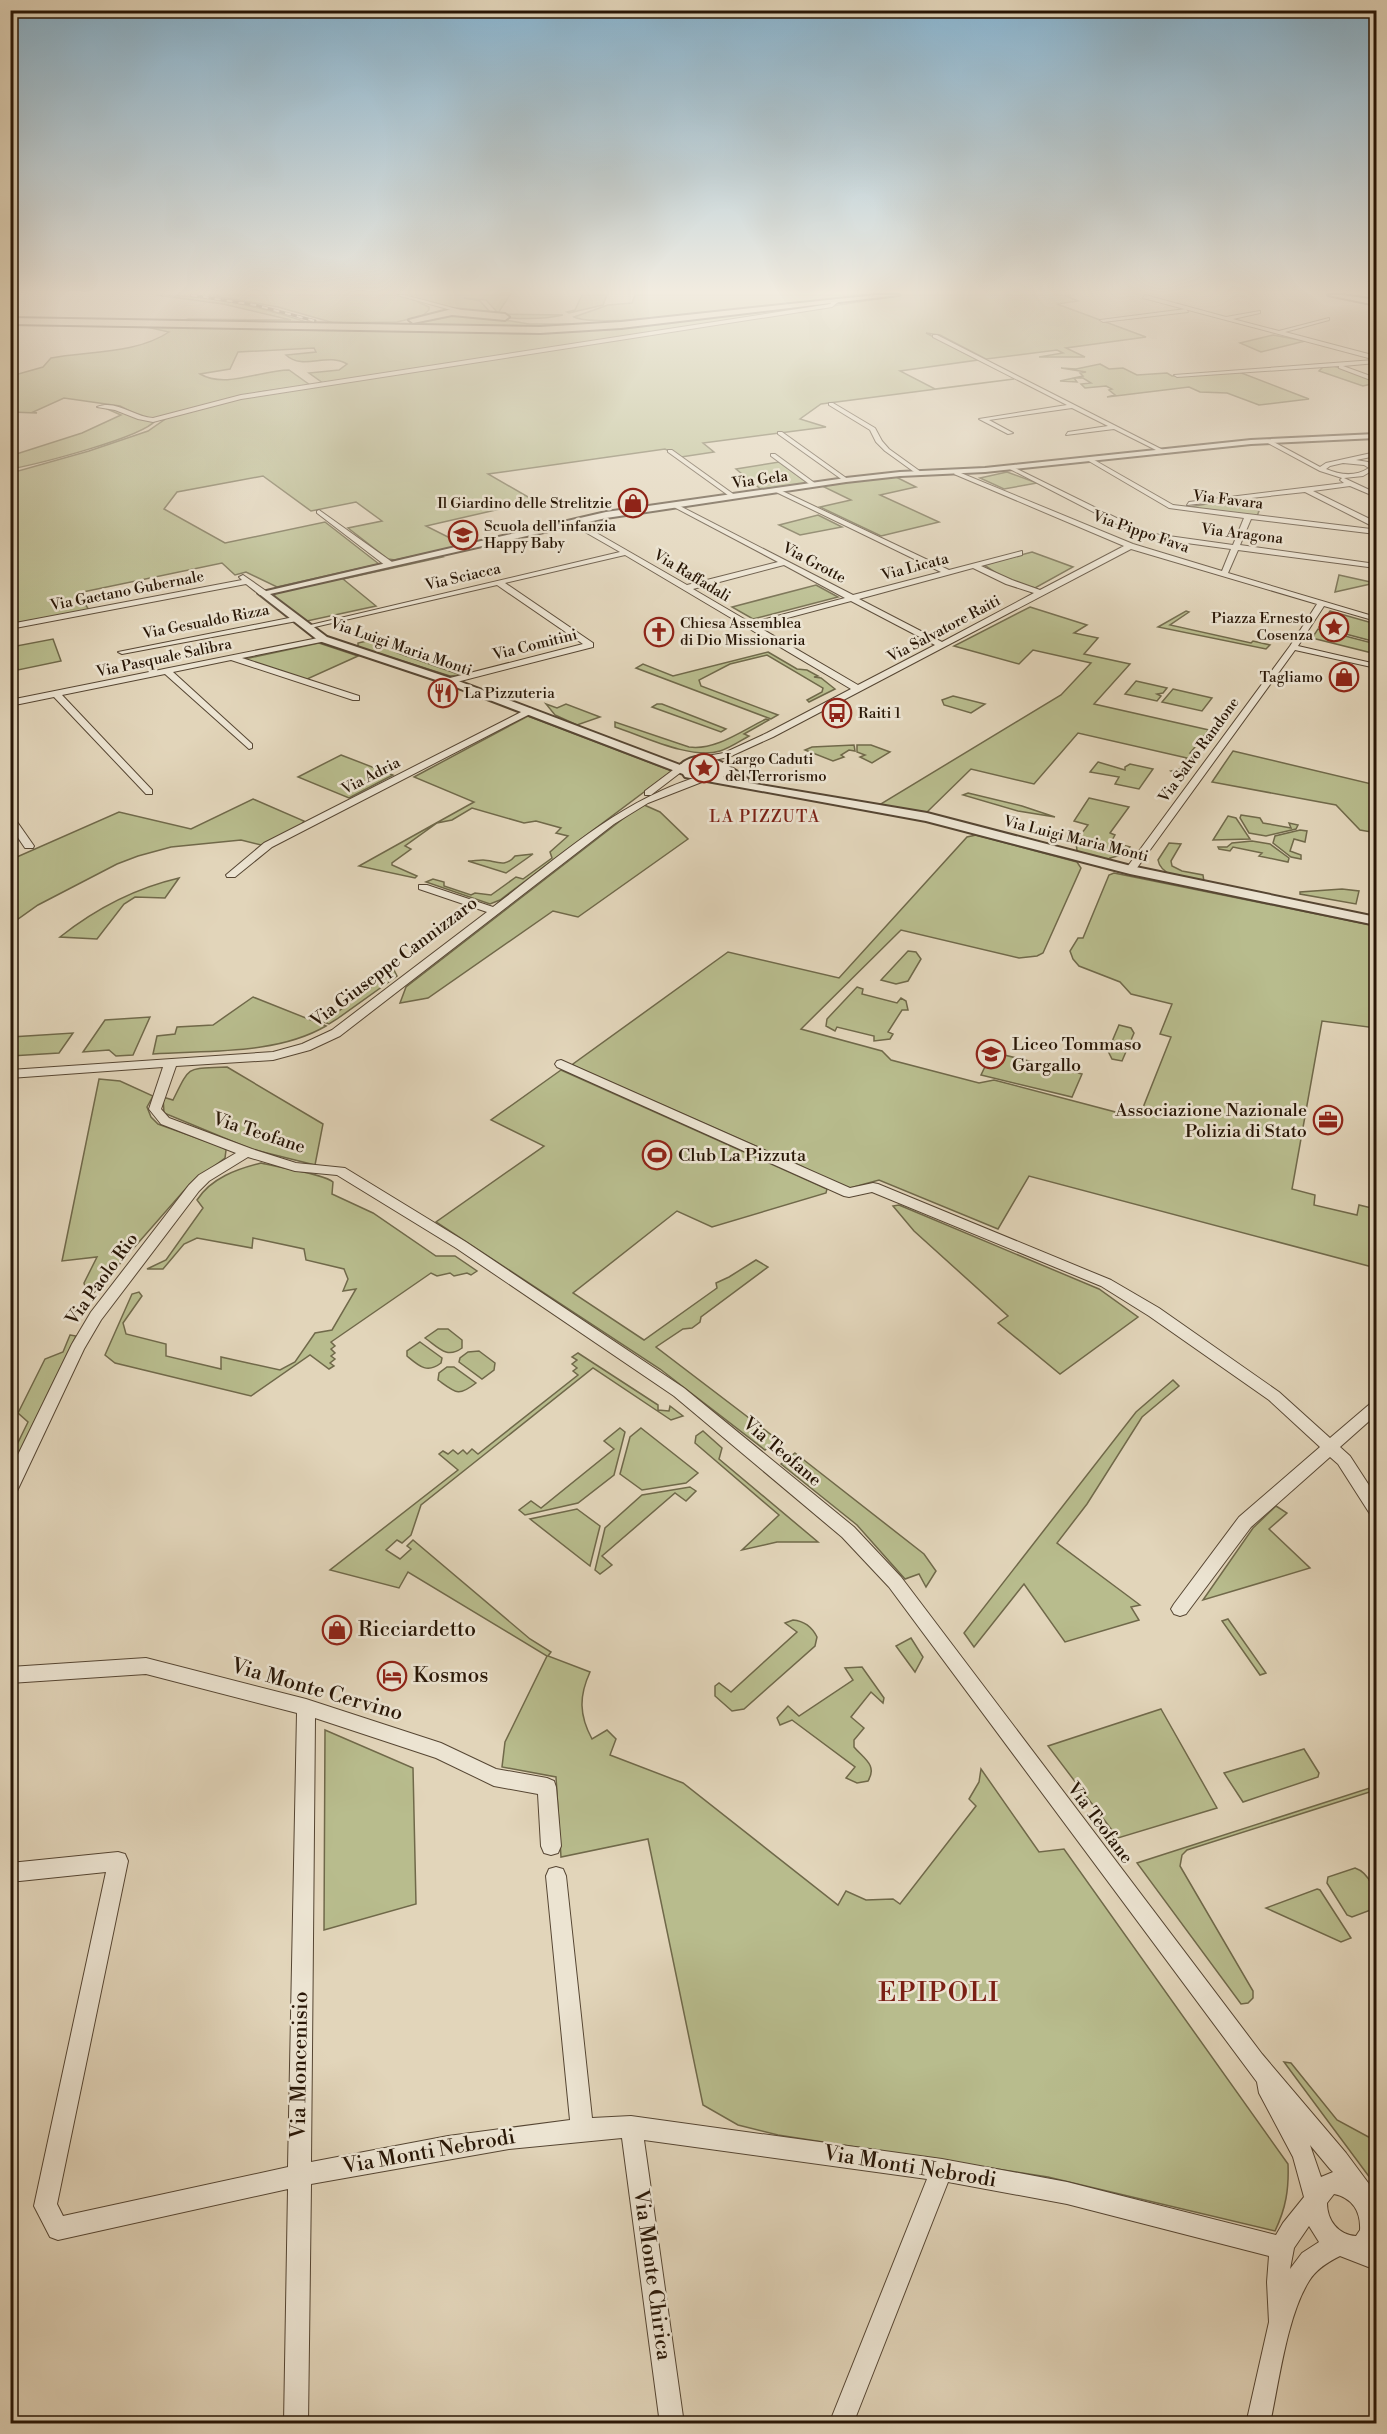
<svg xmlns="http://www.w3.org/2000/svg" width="1387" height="2434" font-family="'Libre Bodoni',serif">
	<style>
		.green { fill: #b8bc8d; stroke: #70694a; stroke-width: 1.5 }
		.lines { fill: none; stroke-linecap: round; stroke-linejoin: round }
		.minor-casing { stroke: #564633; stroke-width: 2 }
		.tertiary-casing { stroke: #564633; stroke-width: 4 }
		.primary-casing { stroke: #281606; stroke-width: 4 }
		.minor { fill: #ece4d2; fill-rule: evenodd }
		.tertiary { fill: #ece4d2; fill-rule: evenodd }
		.primary { fill: #e2d5ba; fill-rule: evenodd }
		.rail-casing { stroke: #281606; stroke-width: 3 }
		.rail { stroke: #ece4d2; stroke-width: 2; stroke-dasharray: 6; stroke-linecap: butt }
		.labels { text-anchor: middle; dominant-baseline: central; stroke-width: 5; stroke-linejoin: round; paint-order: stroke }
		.far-street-label { font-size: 15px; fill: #281606; stroke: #ece4d2 }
		.far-poi-label { font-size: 15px; fill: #281606; stroke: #ece4d2; text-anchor: start }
		.far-neighbourhood-label { font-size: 16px; letter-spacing: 1.5px; fill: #7a1f14; stroke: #ece4d2 }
		.street-label { font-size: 18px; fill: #281606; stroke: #ece4d2 }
		.poi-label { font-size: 18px; fill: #281606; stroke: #ece4d2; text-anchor: start }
		.near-poi-label { font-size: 21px; fill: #281606; stroke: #ece4d2; text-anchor: start }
		.near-street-label { font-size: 21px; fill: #281606; stroke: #ece4d2 }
		.near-quarter-label { font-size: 26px; letter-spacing: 1.5px; fill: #7a1f14; stroke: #ece4d2 }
	</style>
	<rect width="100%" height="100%" fill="#e2d5ba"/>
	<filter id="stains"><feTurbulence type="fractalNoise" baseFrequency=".00333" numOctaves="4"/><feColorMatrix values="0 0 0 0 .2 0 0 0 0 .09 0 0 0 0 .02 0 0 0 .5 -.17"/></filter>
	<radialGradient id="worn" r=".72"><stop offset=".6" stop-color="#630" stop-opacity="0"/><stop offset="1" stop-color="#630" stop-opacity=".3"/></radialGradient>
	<g class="green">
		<path d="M156 295C207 295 260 306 309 323L183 321 188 319 291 320 223 304Z"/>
		<path d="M209 295H510L498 313 486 300 464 298 480 301 490 312 497 314 563 315C519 325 467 313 425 300L418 302 429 307V310L422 316 397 322 334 323 278 307Z"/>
		<path d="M582 295H607L603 305 569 313 567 312 575 310Z"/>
		<path d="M635 295H873C829 300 600 331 574 317L608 305 632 303Z"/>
		<path d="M903 295H1075L1066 296 1078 301 1057 304 1146 337 1066 348 1085 357H1039L1063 353 1057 350 986 359 940 335 926 333 978 360 900 371 935 389 1014 379 821 404 800 419 826 427 703 443 714 452 681 457 665 449 488 474 535 501 426 526 464 545 395 560 388 559 348 528 382 521 356 502 311 511 263 476 177 492 164 509 225 543 325 522 379 564 277 587 246 572 235 575 222 563 78 593 89 610 11 625V473L89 451 148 431 167 418 230 400Z"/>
		<path d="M827 303 832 304 323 383 309 373 339 370 347 364C327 352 303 371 286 355L316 352 314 348 238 352 230 369 200 374C226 389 261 370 289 370L310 385 260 392 158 418H144L120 406 64 398 33 412 37 413 11 412V376L43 367 51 358C89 351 136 354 169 332L147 327 81 325 85 324 555 331Z"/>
		<path d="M462 313 529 324H587L502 327 417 324 438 315Z"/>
		<path d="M1273 335 1305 341 1261 352 1240 343Z"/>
		<path d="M1100 364 1109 369 1123 368 1137 375 1167 373 1172 376 1239 372 1309 399 1259 405 1227 393 1200 392 1189 387 1107 397 1115 395 1109 390 1112 389 1106 386 1085 388 1081 384 1091 383 1083 378H1074L1077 382 1060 381 1083 376 1080 373 1086 372 1061 368 1076 369Z"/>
		<path d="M1334 366 1376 381V383L1363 386 1319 371 1323 367Z"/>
		<path d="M105 408C124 410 138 421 156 420 142 438 37 464 11 469L10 456 82 433 121 415Z"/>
		<path d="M779 462 809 484 763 491 736 469Z"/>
		<path d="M1007 472 1037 483 1004 489 980 478Z"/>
		<path d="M894 476 916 487 880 495 939 522 881 536 820 507 851 500 820 485Z"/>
		<path d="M1236 499 1259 511 1257 516 1189 507Z"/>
		<path d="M818 515 842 527 800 535 779 525Z"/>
		<path d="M1032 552 1073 567 1035 588 1010 582 984 565Z"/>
		<path d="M440 555 443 557 343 579 376 606 307 621 279 602 274 595 276 592Z"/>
		<path d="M1339 575 1375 583 1335 592Z"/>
		<path d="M816 585 838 597 753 619 732 607Z"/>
		<path d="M1030 607 1087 625 1074 633 1098 638 1084 654 1130 664 1094 704 1209 730 1190 753 1198 755 1182 777 1171 771 1180 769 1187 758 1078 733 1034 784 971 769 926 813 879 805 1061 695 1091 663 1033 650 1019 664 954 646Z"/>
		<path d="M1186 611 1189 612 1170 625 1251 643 1253 641 1270 645 1266 649 1158 627Z"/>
		<path d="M1330 611 1376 624V642L1319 627Z"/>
		<path d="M1318 629 1376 644V654L1312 638Z"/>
		<path d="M53 639 61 661 18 670 11 647Z"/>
		<path d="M371 640 398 653 461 675 450 676 358 647V643Z"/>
		<path d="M319 643 358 656 305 680 244 659Z"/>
		<path d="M768 652 797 669 807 670 818 676 814 677 821 678 835 689 809 702 807 700 822 692 823 688 767 655 730 664 699 680 701 686 778 715 771 719 636 668 643 664 673 676Z"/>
		<path d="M1136 681 1167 688 1163 693 1157 694 1161 696 1157 701 1125 694Z"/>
		<path d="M1173 689 1212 698 1202 711 1162 702Z"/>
		<path d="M953 696 985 704 971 713 944 705 942 700Z"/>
		<path d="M546 704 557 708 566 704 600 717 577 725 555 715Z"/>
		<path d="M657 704H662L726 729 721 732 652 707Z"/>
		<path d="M528 716 672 771 500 900 490 904 426 882 433 879 444 882V886L471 895 475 893 491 895 516 877 523 879 552 858 550 852 568 836 556 833 561 828 536 821 524 823 472 808 452 820 437 823 405 846 411 849 392 863V865L417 876 415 878 359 866 474 802 414 777Z"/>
		<path d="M766 719 769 720 744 734 749 736C740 741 730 748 720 751 691 760 643 736 615 727V722L689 747C715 751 743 730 766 719Z"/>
		<path d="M854 745 855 751 849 750 841 755 844 757 833 761 805 750 812 747Z"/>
		<path d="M857 745H871L890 752 872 763 860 757 865 755 857 752Z"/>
		<path d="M1233 751 1376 785V812L1371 832 1360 830 1336 805 1212 782Z"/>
		<path d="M341 755 393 775 349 798 298 777Z"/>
		<path d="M1098 762 1125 770V767L1130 764 1153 769 1139 789 1115 784 1119 777 1090 772Z"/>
		<path d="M968 793 1022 806 1055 817 1018 811 963 795Z"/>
		<path d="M1089 798 1129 807 1110 833 1115 835 1111 842 1130 847 1125 854 1110 858 1111 860 1081 855 1077 851 1076 841 1088 825 1074 821Z"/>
		<path d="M253 799 304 821 301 826 261 845 241 840 171 847 138 856 117 864 38 905 11 924 10 860 119 812 191 829Z"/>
		<path d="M642 804 660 812 688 839 578 917 553 911 428 998 400 1003 406 987Z"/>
		<path d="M1241 815 1260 818 1263 823 1291 828 1289 823 1298 825 1296 829 1266 836 1249 833 1240 818Z"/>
		<path d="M1228 816 1236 818 1250 839 1213 840Z"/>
		<path d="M1300 830 1307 831 1305 842 1294 839 1290 851 1301 855V859L1291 857 1273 843 1275 836Z"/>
		<path d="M976 835 1077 862 1081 868 1043 953 1037 956 1019 958 901 930 801 1029 882 1051 891 1060 979 1083 994 1080 1127 1115 1130 1107 1142 1110 1171 1037 1160 1034 1172 1004 1131 994 1120 982 1079 966 1073 959 1070 951 1078 938H1083L1109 875 1114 873 1376 926V1028L1322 1021 1292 1189 1315 1195 1314 1205 1357 1215 1359 1205 1376 1209V1268L1029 1176 998 1229 879 1180 850 1188 838 1185 801 1166 574 1066 573 1064 728 952 839 978 967 837Z"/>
		<path d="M1252 841 1270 844 1289 858 1288 862 1259 856 1262 853 1233 847 1230 851 1219 849 1218 847H1227L1232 843Z"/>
		<path d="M1169 843 1181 844 1171 861 1172 866 1182 871 1203 875 1204 882C1190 879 1161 878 1158 860Z"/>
		<path d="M533 854 506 873 468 861C473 861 478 860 483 860 494 860 505 869 515 856Z"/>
		<path d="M179 878 165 898 135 897 124 904 97 939 60 937C94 910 136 888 179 878Z"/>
		<path d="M1342 889 1359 891 1356 904 1300 894V892Z"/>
		<path d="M908 951 916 952 921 959 908 981 896 984 881 980Z"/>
		<path d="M394 970 397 976 337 1019 329 1024 324 1022Z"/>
		<path d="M857 987 863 989 862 994 897 1003 901 998 906 1001 908 1010H902L888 1032 893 1034 890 1039 874 1041V1036L837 1027 835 1031 826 1026 827 1019Z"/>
		<path d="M253 997 326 1026C276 1055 209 1050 153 1054L157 1036 175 1034 177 1027 213 1025Z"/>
		<path d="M150 1017 133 1055 116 1056 109 1050 83 1052 105 1020Z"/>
		<path d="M1119 1025 1131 1028 1134 1033 1122 1061 1112 1059 1108 1051Z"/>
		<path d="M73 1033 59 1053 11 1056V1037Z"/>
		<path d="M992 1052 1082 1074 1072 1097 981 1075Z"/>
		<path d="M227 1067 323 1124 315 1165 251 1149 164 1113 163 1097 173 1100C191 1064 186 1069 227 1067Z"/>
		<path d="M561 1070 827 1189 826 1193 712 1227 677 1211 573 1293 644 1340 717 1288 716 1283 729 1277 756 1260 768 1267 701 1317 700 1322 692 1328 683 1329 656 1347 778 1440 765 1450 660 1369 436 1222 544 1146 491 1120Z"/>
		<path d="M99 1079 120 1081 153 1096 147 1107 151 1117 158 1124 222 1147 226 1150 225 1158 188 1186 96 1291 88 1296 84 1283 97 1257 62 1261Z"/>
		<path d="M261 1163C276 1167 325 1174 333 1182L332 1194 373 1213 436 1256H455L477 1271 471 1275 467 1273 454 1276 450 1273 437 1276 431 1273 331 1342 335 1346 331 1349 335 1353 331 1356 335 1359 330 1363 334 1366 329 1369 310 1355 251 1396 115 1363 105 1355 132 1294 139 1292 142 1296 123 1323 126 1334 166 1344V1356L221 1369V1357L280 1370 295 1362 315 1333 332 1330 356 1289 343 1291 348 1279 344 1269 306 1260 304 1249 253 1238 252 1248 197 1238 184 1244 163 1269H147L166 1260 203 1208 197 1200C211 1178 237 1169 261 1163Z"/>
		<path d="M899 1205 1099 1289 1138 1317 1060 1374 998 1323 1008 1316 914 1231 893 1206Z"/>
		<path d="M438 1329H448L462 1340V1348C447 1359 439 1348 425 1338Z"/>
		<path d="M70 1335 76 1336 11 1470 10 1459 28 1422 18 1413 45 1359 63 1352Z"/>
		<path d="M420 1342 442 1358 441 1363C427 1374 419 1366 407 1356V1351Z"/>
		<path d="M479 1351 495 1363 494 1370 482 1379 459 1362 460 1358 468 1352Z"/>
		<path d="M578 1353 658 1405V1410L669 1411 670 1406 683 1416 671 1420 593 1368 421 1505 411 1535 402 1543 397 1540 386 1550 400 1559 411 1549 407 1546 413 1540 530 1639 551 1652 548 1656 590 1672C579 1696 579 1715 592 1739L607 1730 616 1739 610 1755 683 1783 838 1905 846 1891 866 1900 893 1899 900 1904 976 1806 969 1799 979 1782 981 1769 1039 1852 1064 1849 1288 2164C1289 2189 1286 2208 1275 2231L1048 2177 778 2135 738 2125 703 2105 648 1839 561 1857 556 1777 502 1767 505 1742 547 1656 408 1572 399 1588 330 1570 458 1470 439 1454 443 1451 448 1454 453 1450 458 1454 463 1450 467 1454 472 1449 478 1454 578 1375 573 1371 577 1368 572 1364 577 1360 572 1357Z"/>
		<path d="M447 1367H454L476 1383C458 1397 456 1393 438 1380L439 1373Z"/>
		<path d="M1173 1380 1179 1386 1142 1417 1087 1504 1057 1543 1140 1605 1131 1607 1139 1620 1065 1642 1024 1584 974 1647 964 1633 1136 1412Z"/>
		<path d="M620 1428 625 1432 614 1475 578 1503 525 1515 519 1510 531 1501 541 1508 614 1449 604 1441Z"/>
		<path d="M641 1428 698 1473 686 1483 642 1490 620 1474 630 1437Z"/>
		<path d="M703 1431 722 1448 719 1459 818 1542H777L742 1550 779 1515 695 1443 696 1436Z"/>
		<path d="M795 1453 924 1554 936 1571 926 1587 919 1574 905 1579 857 1525 781 1464Z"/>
		<path d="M690 1487 696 1491 686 1501 675 1493 602 1556 612 1565 600 1574 595 1570 605 1528 642 1495Z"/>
		<path d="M1276 1506 1287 1513 1269 1529 1310 1568 1203 1600 1253 1528Z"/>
		<path d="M577 1509 600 1526 590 1566 530 1519Z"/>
		<path d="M1228 1619 1266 1673 1260 1675 1222 1621Z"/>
		<path d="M793 1620C804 1621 812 1627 817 1637L815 1646 744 1709 732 1711 715 1696V1686L719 1683 731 1692 797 1632 785 1623Z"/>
		<path d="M911 1638 923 1657 915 1672 896 1646Z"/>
		<path d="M862 1667 884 1698 883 1703 871 1692 851 1717 864 1728 854 1740V1747C863 1758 878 1765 868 1781L857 1783 846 1778 855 1767 792 1720 780 1725 777 1718 788 1706 799 1716 853 1680 845 1668Z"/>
		<path d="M1161 1709 1217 1808 1118 1838 1048 1746Z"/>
		<path d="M325 1730 413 1768 416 1904 324 1930Z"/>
		<path d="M1304 1749 1319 1773 1318 1777 1243 1802 1224 1773Z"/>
		<path d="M1376 1786V1790L1187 1850 1182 1855 1180 1866 1253 1991V1998L1248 2003 1241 2004 1137 1863Z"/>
		<path d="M1355 1868C1370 1873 1377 1893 1376 1908L1352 1917 1347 1915 1327 1883 1328 1877Z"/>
		<path d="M1317 1889 1320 1890 1351 1938 1341 1942 1266 1908Z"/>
		<path d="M1284 2062 1291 2063 1337 2120 1376 2141V2186Z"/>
	</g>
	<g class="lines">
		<g class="minor-casing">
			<g id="minor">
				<path d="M397 295H404L472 313 469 315Z"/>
				<path d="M1145 295 1226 317 1260 311V313L1233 319 1279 331 1329 318V320L1285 332 1376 356V360L1143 298Z"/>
				<path d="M836 299 839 301 832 307 241 399 153 422 138 419 115 410 97 407C116 399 134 417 153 418L241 395 830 304Z"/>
				<path d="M1186 309 1188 312 1103 322 1100 320Z"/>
				<path d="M933 335H937L1165 451 1160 452 1114 429 1066 435 1068 432 1108 426 1072 408 989 420 1013 433 1008 434 979 419 1067 405 933 337Z"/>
				<path d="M1374 360 1376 363 1343 366 1376 378V382L1339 368V366L1177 377 1174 375Z"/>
				<path d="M829 403H833L875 428 882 441 889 449 921 472V474H917L885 451 876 442 870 430 829 405Z"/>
				<path d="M778 432H782L849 480 844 481 778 434Z"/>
				<path d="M1266 440H1270L1320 467 1326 463 1376 452V456L1356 460 1368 462 1375 467V469L1363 476 1344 478 1376 493V497L1350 486 1313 491 1376 522V534L1251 519 1240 545 1376 564V568L1238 550 1228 573 1376 617V621L1324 606 1298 646 1376 664V668L1295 650 1134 872 1130 873 1125 870 1290 646 1317 604 1131 549 773 737 729 757 704 762 701 761V757L724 753 767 733 851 689 625 555 505 583 593 643V647L449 684 445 681 446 679 583 644 497 585 306 629 302 627 620 552 571 524 570 522 574 520 687 585 778 562 672 506 674 503 853 595 941 572 776 492 778 489 949 570 1022 551V555L981 566 1012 580 1040 590 1124 546 954 474 956 471 1133 544 1222 571 1231 549 1142 537 1008 468 1013 467 1147 533 1233 545 1244 518 1169 508 1087 460 1089 457 1173 505 1371 529 1372 526 1305 492 1187 505 1189 502 1344 483 1340 480 1342 478 1320 471 1266 442ZM1343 463 1364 465 1369 468C1355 477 1340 475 1326 469L1330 466ZM784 565 845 598 751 623 693 589ZM973 568 1006 584 1034 593 942 642 859 599ZM851 601 935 645 858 685 757 626Z"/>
				<path d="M668 450H672L736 496V498H732L668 452Z"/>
				<path d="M771 454H775L816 484V486H812L771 456Z"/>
				<path d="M319 510 392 562V566H386L317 513V511Z"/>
				<path d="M243 575 266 591V595H260L246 584 10 629V624L242 580 239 577Z"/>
				<path d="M294 617H297V621L122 654 118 652Z"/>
				<path d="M323 637 327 639 326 641 242 658 359 696V700H353L231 660 173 672 252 744V748L249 749 165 674 62 695 152 790V794H146L54 697 10 706V700Z"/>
				<path d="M529 708 532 709V713L272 847 235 877H227L226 875 264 843Z"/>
				<path d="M681 764 689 766 651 795H645V791Z"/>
				<path d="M704 775 709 778 707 780 648 803 614 824 340 1036 310 1050 273 1060 176 1066 161 1109 169 1118 252 1149 296 1163 345 1168 466 1242 684 1388 854 1527 901 1577 1262 2054 1346 2153 1375 2192 1376 2270 1340 2256C1328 2262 1316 2269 1309 2281 1287 2316 1279 2382 1270 2424H1246L1269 2322 1267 2282 1269 2256 1067 2204 948 2182 853 2424H829L927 2179 644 2140 684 2424H660L622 2138 509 2149 311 2184 308 2424H284L288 2189 58 2240 50 2237 34 2206 106 1872 10 1882V1863L118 1852 125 1854 128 1861 57 2204 63 2216 288 2167 297 1713 146 1674 10 1683V1667L146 1658 306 1699 441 1743 496 1769 547 1778 554 1781 556 1787 561 1846 558 1853 551 1855 544 1853 541 1846 538 1794 494 1786 436 1758 315 1718 311 2162 448 2136 570 2120 546 1876 549 1869 556 1867 563 1869 566 1876 592 2118 631 2116 942 2159 1067 2182 1276 2235 1283 2223 1304 2197 1293 2157 1259 2093 1257 2082 889 1587 842 1537 674 1396 456 1248 337 1175 295 1171 248 1157 209 1181 199 1191 101 1320 84 1349 18 1489 16 1493 10 1495V1471L72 1344 91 1312 189 1185 199 1175 236 1153 161 1124 149 1109 163 1067 10 1078V1070L273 1052 302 1044 332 1030 487 912 419 889V885H427L493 907C559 857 622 798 704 775ZM1310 2145 1330 2169 1333 2172 1321 2177ZM1334 2194C1353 2198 1361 2212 1360 2230L1356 2236C1338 2235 1327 2220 1327 2203ZM1309 2226 1319 2242 1302 2253 1290 2269 1294 2248Z"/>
				<path d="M10 815 13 816 34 846 33 848H25L10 826Z"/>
				<path d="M561 1060 850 1188 873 1183 878 1184 1111 1280 1159 1308 1279 1392 1330 1438 1371 1403 1376 1401V1415L1340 1447 1350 1456 1376 1496V1515L1370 1514 1338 1464 1330 1457 1251 1527 1186 1614 1180 1616 1174 1614 1171 1609 1174 1604 1239 1517 1320 1447 1269 1400 1149 1316 1101 1286 872 1192 849 1197 844 1196 557 1067 555 1064 557 1061Z"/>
			</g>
		</g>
		<g class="tertiary-casing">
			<path id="tertiary" d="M1376 434V438L1251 444 985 472 900 476 846 482 606 518 270 594 327 637 453 679 680 765C703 745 727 765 748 779L749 783 927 813 1131 866 1376 917V925L1130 874 926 821 685 777 683 774 445 683 319 641 258 593 606 512 846 478 900 472 985 468 1251 440ZM695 764H711L718 769 715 772 704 775 693 772 690 769ZM726 774 734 780 723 777Z"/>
		</g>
		<g class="primary-casing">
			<g id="primary">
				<path d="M876 295H899L621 328 540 333 10 324V318L540 327 621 322Z"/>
				<path d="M1328 295H1343L1376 300V305Z"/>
				<path d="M452 309 505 314 509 317 505 320 452 315 413 323 409 320Z"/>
			</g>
		</g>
		<use href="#minor" class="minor"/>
		<use href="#tertiary" class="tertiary"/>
		<use href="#primary" class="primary"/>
		<g class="rail-casing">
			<path id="rail" d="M191 295 255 305 315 321"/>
		</g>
		<use href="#rail" class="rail"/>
	</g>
	<linearGradient id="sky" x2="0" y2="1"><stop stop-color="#87b6d4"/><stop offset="0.46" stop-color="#f2ece0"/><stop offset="1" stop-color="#f2ece0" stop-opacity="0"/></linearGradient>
	<rect width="1387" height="635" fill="url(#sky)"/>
	<defs>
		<g id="shop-ring" transform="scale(1.5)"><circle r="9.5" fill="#ece4d2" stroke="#8f2418" stroke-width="1.5"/><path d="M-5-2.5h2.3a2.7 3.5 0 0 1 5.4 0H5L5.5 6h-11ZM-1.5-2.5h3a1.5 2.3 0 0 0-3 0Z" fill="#8f2418"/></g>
		<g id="school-ring" transform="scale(1.5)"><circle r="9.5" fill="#ece4d2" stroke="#8f2418" stroke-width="1.5"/><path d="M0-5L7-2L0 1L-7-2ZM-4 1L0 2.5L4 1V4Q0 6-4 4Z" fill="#8f2418"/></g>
		<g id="sight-ring" transform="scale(1.5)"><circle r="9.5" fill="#ece4d2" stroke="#8f2418" stroke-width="1.5"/><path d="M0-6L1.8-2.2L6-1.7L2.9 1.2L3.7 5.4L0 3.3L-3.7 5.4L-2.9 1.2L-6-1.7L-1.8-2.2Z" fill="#8f2418"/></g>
		<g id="church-ring" transform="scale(1.5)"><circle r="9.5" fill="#ece4d2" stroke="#8f2418" stroke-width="1.5"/><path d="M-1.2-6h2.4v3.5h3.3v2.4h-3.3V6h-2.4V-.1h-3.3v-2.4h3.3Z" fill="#8f2418"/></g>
		<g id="restaurant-ring" transform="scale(1.5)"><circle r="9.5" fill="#ece4d2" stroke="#8f2418" stroke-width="1.5"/><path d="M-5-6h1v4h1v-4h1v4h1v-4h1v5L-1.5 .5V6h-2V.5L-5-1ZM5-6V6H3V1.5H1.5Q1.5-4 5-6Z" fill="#8f2418"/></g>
		<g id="bus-ring" transform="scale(1.5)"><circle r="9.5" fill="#ece4d2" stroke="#8f2418" stroke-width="1.5"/><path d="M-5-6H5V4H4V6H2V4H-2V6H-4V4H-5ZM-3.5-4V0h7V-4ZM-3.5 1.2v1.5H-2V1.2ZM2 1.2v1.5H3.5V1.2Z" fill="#8f2418"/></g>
		<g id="office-ring" transform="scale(1.5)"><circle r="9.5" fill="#ece4d2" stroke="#8f2418" stroke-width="1.5"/><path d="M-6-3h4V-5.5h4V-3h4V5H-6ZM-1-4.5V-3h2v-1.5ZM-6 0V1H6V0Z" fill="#8f2418"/></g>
		<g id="stadium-ring" transform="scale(1.5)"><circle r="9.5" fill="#ece4d2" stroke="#8f2418" stroke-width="1.5"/><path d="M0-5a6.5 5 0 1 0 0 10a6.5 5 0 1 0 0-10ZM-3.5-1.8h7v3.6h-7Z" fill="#8f2418"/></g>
		<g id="hotel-ring" transform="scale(1.5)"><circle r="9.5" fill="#ece4d2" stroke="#8f2418" stroke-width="1.5"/><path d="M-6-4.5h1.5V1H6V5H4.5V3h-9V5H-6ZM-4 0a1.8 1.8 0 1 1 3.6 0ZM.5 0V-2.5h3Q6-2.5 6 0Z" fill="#8f2418"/></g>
	</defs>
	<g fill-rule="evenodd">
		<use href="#shop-ring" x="633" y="503"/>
		<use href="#school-ring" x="463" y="535"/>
		<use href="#sight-ring" x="1334" y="627"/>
		<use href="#church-ring" x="659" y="632"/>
		<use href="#shop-ring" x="1344" y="677"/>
		<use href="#restaurant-ring" x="443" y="693"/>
		<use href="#bus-ring" x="837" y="713"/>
		<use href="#sight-ring" x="704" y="768"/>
		<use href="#school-ring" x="991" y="1054"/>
		<use href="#office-ring" x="1328" y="1120"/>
		<use href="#stadium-ring" x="657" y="1155"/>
		<use href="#shop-ring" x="337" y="1630"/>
		<use href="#hotel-ring" x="392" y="1676"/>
	</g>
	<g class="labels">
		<g class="far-street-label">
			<text transform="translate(760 480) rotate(-8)">Via Gela</text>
			<text transform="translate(1228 500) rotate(7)">Via Favara</text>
			<text transform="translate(1141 532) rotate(19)">Via Pippo Fava</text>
			<text transform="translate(1242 534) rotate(7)">Via Aragona</text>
			<text transform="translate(814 563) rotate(28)">Via Grotte</text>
			<text transform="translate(915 567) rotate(-15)">Via Licata</text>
			<text transform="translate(692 576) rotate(31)">Via Raffadali</text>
			<text transform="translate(463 577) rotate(-13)">Via Sciacca</text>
			<text transform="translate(127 591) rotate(-11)">Via Gaetano Gubernale</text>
			<text transform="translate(206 622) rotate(-11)">Via Gesualdo Rizza</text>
			<text transform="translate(944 629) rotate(-28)">Via Salvatore Raiti</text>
			<text transform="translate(535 645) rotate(-14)">Via Comitini</text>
			<text transform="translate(401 647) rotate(19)">Via Luigi Maria Monti</text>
			<text transform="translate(164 658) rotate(-12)">Via Pasquale Salibra</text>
			<text transform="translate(1199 750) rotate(-54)">Via Salvo Randone</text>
			<text transform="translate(371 776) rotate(-27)">Via Adria</text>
			<text transform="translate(1076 839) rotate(14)">Via Luigi Maria Monti</text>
		</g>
		<g class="far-poi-label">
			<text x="612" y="503" text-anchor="end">Il Giardino delle Strelitzie</text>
			<text x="484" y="526">Scuola dell'infanzia<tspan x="484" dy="17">Happy Baby</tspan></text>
			<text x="1313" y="618" text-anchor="end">Piazza Ernesto<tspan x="1313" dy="17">Cosenza</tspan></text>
			<text x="680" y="623">Chiesa Assemblea<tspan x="680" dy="17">di Dio Missionaria</tspan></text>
			<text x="1323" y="677" text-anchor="end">Tagliamo</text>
			<text x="464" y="693">La Pizzuteria</text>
			<text x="858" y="713">Raiti 1</text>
			<text x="725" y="759">Largo Caduti<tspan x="725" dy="17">del Terrorismo</tspan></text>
		</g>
		<g class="far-neighbourhood-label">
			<text x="765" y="817">LA PIZZUTA</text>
		</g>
		<g class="street-label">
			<text transform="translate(394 962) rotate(-37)">Via Giuseppe Cannizzaro</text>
			<text transform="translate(259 1133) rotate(18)">Via Teofane</text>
			<text transform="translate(102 1279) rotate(-54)">Via Paolo Rio</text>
			<text transform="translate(782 1452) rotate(40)">Via Teofane</text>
			<text transform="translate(1100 1823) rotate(53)">Via Teofane</text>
		</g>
		<g class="poi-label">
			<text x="1012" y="1044">Liceo Tommaso<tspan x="1012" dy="21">Gargallo</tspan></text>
			<text x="1307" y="1110" text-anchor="end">Associazione Nazionale<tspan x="1307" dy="21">Polizia di Stato</tspan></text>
			<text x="678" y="1155">Club La Pizzuta</text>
		</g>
		<g class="near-poi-label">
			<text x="358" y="1630">Ricciardetto</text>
			<text x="413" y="1676">Kosmos</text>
		</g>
		<g class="near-street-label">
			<text transform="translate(317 1690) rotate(16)">Via Monte Cervino</text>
			<text transform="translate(300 2065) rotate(-89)">Via Moncenisio</text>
			<text transform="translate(429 2152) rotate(-10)">Via Monti Nebrodi</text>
			<text transform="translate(910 2167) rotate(9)">Via Monti Nebrodi</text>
			<text transform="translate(652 2275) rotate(82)">Via Monte Chirica</text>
		</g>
		<g class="near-quarter-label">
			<text x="939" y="1993">EPIPOLI</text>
		</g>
	</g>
	<rect width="1387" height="2434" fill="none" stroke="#e2d5ba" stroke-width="36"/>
	<rect x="12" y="12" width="1363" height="2410" fill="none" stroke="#281606" stroke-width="3"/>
	<rect x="18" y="18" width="1351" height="2398" fill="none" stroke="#281606" stroke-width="1.5"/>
	<rect width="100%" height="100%" filter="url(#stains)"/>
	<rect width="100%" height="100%" fill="url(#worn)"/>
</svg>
